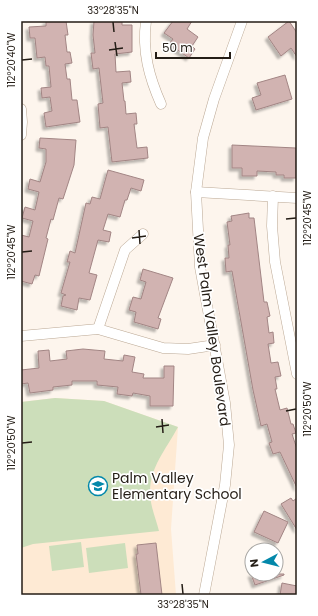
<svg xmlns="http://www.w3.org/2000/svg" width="318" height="616" font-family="Poppins,sans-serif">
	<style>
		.built { fill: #feead4 }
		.green { fill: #ccdeba }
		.building { fill: #d1b3b1; stroke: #a28584; filter: url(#shadow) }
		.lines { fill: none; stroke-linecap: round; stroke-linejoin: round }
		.minor-casing { stroke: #bba894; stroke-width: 11 }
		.minor { stroke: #fff; stroke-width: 10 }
		.ticks { fill: none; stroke: #241d16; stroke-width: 1.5 }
		.labels { text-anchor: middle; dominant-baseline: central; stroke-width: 3.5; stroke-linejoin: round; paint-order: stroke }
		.street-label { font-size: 14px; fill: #241d16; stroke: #fff }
		.poi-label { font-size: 14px; fill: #241d16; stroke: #fff; text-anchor: start }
		.neatline { fill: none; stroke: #241d16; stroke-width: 1.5 }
		.ticks-label { font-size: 10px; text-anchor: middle; fill: #241d16 }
	</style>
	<defs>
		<filter id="shadow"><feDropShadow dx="-3" dy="3" stdDeviation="1" flood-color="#0004"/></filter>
	</defs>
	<rect width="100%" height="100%" fill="#fdf5ed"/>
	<path class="built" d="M55 398 104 401 178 427 171 529 176 595H21V402Z"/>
	<g class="green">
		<path d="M55 398 104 401 178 427C163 455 144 473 152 507 154 515 157 523 159 531L33 544 21 548V402Z"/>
		<path d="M81 542 84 567 52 571 49 546Z"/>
		<path d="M125 543 128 568 89 573 86 548Z"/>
	</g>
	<g class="building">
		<path d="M46 21H66L68 35H65L67 52H70L72 63 65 64 67 79H70L72 100H77L80 122 46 127 44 113 52 111 50 97 42 98 41 88 51 87 49 66H46L45 57 37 58 35 38H30L29 27 46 26Z"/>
		<path d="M94 21H122V25H132V52L115 54 116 72 130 71 131 82 122 83 124 101H125L126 114 136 113 137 124H134L137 148 147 147 148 158 112 162 108 127 100 128 98 104 103 103 99 68 93 69 91 53H95L93 35Z"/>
		<path d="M173 21H192L187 29 198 37 192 46 195 49 189 58 169 44 173 39 164 33Z"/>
		<path d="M289 21 297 33V57L291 48 281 56 268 37Z"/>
		<path d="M285 75 292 99 256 110 252 98 261 95 257 83Z"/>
		<path d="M40 138 76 140 74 165 63 199 59 198 53 220 51 219 46 238 48 239 39 276 35 275 32 284 21 281V235L29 237 33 221 22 218 25 207 35 210 39 192 28 189 30 179 40 182 46 162V149L39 148Z"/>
		<path d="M232 145 296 148V178H284V175H276V172L257 171V176H242V168H232Z"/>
		<path d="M108 170 144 180 141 191 131 188 127 200H125L120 217 108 214 103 230 111 232 109 242 98 240 89 273 97 275 90 300 79 298 77 310 61 306 63 296 66 295 61 293 70 262H67L70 251 75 253 86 203 90 204 92 197 100 199Z"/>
		<path d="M249 213V218H254L264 302H267L270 316 267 317 269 333 273 332 274 343 268 344 271 363 278 362 281 376 275 377 277 389H275L280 410 287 408 291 424H293L296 433 292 434 297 449V488L280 452 273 454 269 443 272 442 267 424 261 426 253 390 232 271 226 272 225 258H229L228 245H230L227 222 232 221 231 216Z"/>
		<path d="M143 269 173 278 158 318 161 319 158 329 134 322 136 312 129 310 133 297 141 299 146 282 140 280Z"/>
		<path d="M83 349 105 351 104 359 123 361 124 355 135 357 132 372 144 374 143 378H164V366H174L173 406H150V396L133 393 132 396 117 394 118 387 97 385V381H72V385L53 387V390L30 393 28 383 21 384V370L39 368 38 351 49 350 50 361 67 359 66 351Z"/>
		<path d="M291 498 293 501 297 498V530L281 504Z"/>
		<path d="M264 511 288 522 278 543 254 532Z"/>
		<path d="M156 543 162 595H141L136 554H138L137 545Z"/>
		<path d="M251 574H284V575L255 585Z"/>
		<path d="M282 583 297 586V595H280Z"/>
	</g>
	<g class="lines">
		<g class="minor-casing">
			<g id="minor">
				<path d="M146 21C142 51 149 77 161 104"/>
				<path d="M21 109 22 122 21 135"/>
				<path d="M196 192 297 198"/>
				<path d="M273 196 272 226 275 262 297 374"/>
				<path d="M98 329 125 250 143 234"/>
				<path d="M21 336 98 329 163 348 188 349 215 345"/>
				<path d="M204 595 225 485 229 445 225 403 200 267 196 192 203 138 214 99 242 21"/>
			</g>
		</g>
		<use href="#minor" class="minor"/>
	</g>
	<path class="ticks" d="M113 22 114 32M115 42 117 56M109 50 123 48M22 60 32 59M286 219 296 218M139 230 140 244M132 238 146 236M22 252 32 251M286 411 296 409M162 419 163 433M156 427 169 425M22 443 32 442M182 584 183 594"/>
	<defs>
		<g id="school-ring" transform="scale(1)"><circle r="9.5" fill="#fff" stroke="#0388aa" stroke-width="1.5"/><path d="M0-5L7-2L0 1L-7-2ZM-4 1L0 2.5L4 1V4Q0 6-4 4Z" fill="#0388aa"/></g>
	</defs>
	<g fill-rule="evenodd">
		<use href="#school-ring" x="98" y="486"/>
	</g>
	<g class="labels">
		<g class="street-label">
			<text transform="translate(212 330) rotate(82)">West Palm Valley Boulevard</text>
		</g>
		<g class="poi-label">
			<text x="112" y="478">Palm Valley<tspan x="112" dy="16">Elementary School</tspan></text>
		</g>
	</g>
	<rect width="318" height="616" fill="none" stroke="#ffffff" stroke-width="44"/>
	<g transform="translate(264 562) rotate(263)"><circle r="19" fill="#ffffff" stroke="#a7a5a2"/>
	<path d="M0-3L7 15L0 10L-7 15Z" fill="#0388aa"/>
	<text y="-6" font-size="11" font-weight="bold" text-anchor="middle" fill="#241d16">N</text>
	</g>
	<path d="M156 52v6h74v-6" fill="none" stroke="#241d16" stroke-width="2"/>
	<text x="162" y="52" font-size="12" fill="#241d16" stroke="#ffffff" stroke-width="3" paint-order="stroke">50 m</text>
	<rect x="22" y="22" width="274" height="572" class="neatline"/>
	<g class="ticks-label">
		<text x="113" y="14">33°28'35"N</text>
		<text transform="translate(11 60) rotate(-90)" y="4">112°20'40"W</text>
		<text transform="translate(307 218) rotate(-90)" y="4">112°20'45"W</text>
		<text transform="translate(11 252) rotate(-90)" y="4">112°20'45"W</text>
		<text transform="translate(307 409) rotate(-90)" y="4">112°20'50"W</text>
		<text transform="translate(11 443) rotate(-90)" y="4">112°20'50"W</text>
		<text x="183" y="608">33°28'35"N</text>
	</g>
</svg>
